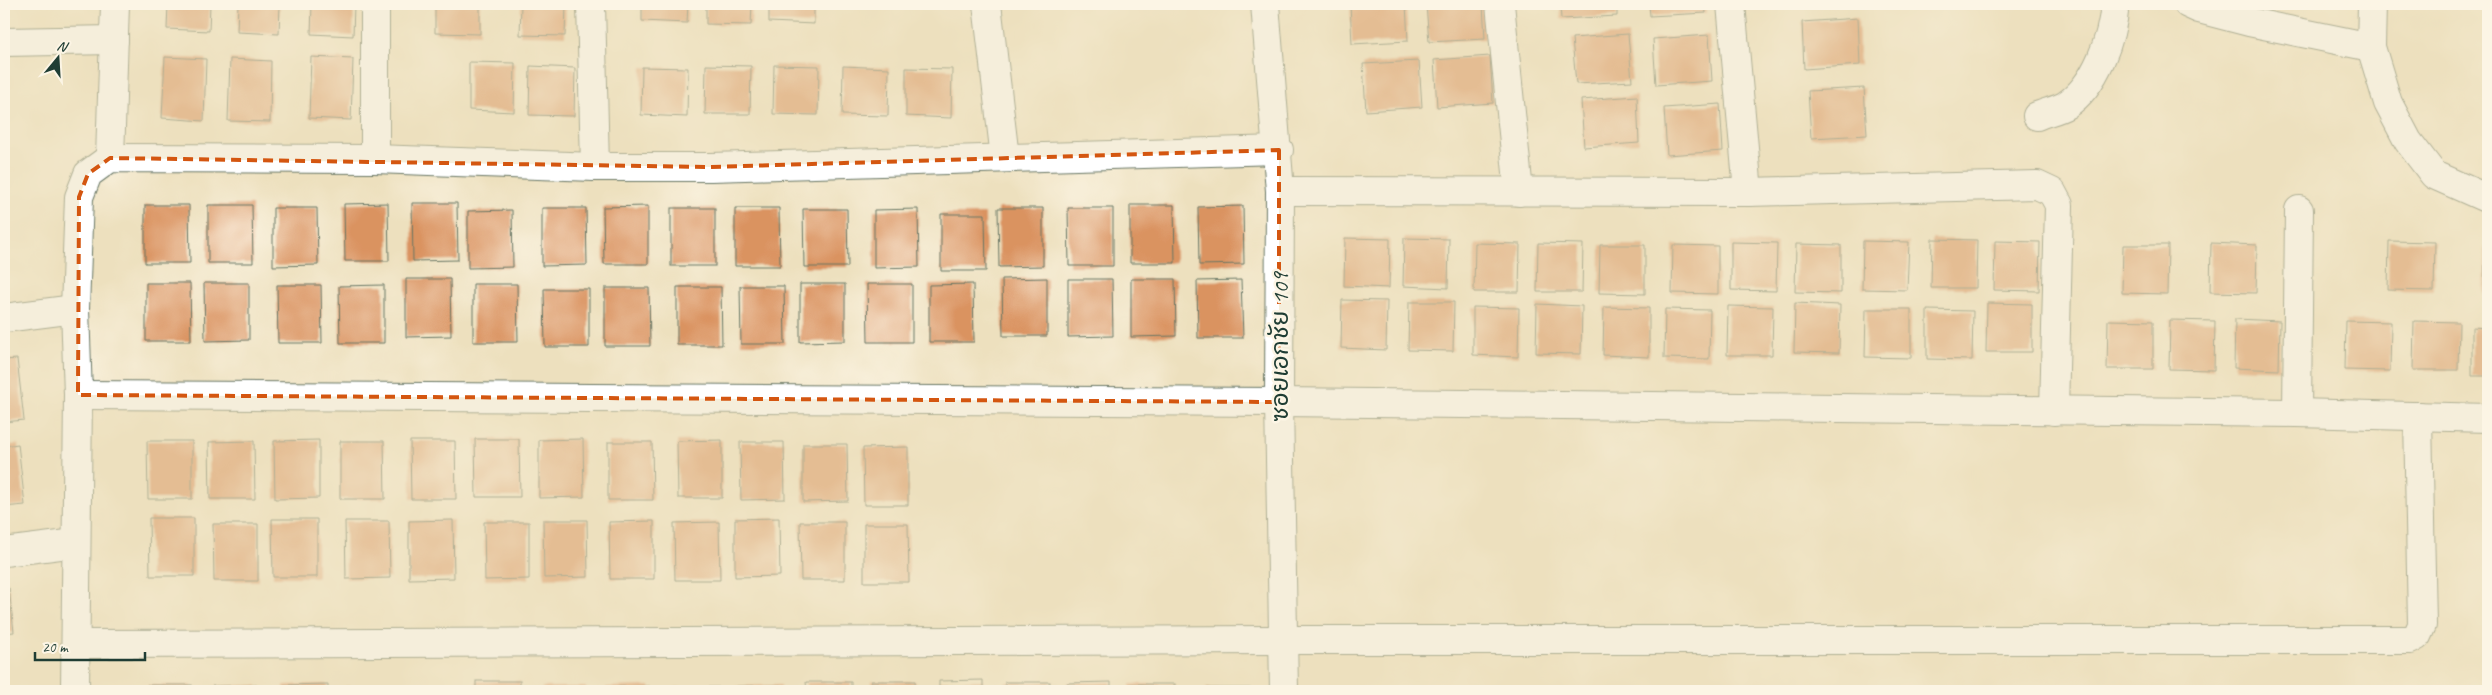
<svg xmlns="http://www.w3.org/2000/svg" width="2492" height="695" font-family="Caveat,'Playpen Sans Thai',sans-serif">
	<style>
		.building { fill: #da9360 }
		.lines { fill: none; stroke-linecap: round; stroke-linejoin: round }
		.minor-casing { stroke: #677664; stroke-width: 30 }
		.minor { stroke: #fff; stroke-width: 28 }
		.marked { fill: none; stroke: #d45610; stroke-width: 4; stroke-dasharray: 10 6; stroke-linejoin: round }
		.labels { text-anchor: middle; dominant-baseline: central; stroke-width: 5; stroke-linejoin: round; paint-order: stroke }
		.street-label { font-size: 24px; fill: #1f3d34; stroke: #fcf5e5 }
	</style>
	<rect width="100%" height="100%" fill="#fcf5e5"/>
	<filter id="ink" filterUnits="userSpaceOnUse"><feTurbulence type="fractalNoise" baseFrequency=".02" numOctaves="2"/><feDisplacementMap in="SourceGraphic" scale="10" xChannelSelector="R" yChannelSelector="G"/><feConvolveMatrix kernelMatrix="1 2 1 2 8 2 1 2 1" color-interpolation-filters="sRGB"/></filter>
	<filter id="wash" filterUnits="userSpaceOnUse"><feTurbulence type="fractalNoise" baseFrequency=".0096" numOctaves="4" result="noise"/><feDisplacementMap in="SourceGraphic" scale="20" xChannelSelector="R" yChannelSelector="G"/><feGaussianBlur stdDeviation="1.12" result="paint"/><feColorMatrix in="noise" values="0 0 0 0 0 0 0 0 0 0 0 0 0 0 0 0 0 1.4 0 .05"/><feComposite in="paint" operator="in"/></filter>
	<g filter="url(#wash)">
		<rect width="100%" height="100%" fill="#ede0be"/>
		<g id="blocks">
			<g class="building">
				<path d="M168 4H210L209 31 167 29Z"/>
				<path d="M238 4H280L279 34 237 32Z"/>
				<path d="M312 4H354L353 36 311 34Z"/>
				<path d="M435 4H480V34L435 33Z"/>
				<path d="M521 4H566L565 36 520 35Z"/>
				<path d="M642 4H688L687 23 642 21Z"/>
				<path d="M706 4H752L751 25 706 24Z"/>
				<path d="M769 4H814V24L769 22Z"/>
				<path d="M1350 4H1406L1408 41 1352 44Z"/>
				<path d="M1426 4H1483L1485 39 1429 42Z"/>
				<path d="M1560 4H1617V16L1561 19Z"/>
				<path d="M1649 4H1705L1706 13 1650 16Z"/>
				<path d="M1858 18 1860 65 1804 69 1802 22Z"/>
				<path d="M1628 34 1632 81 1576 84 1572 38Z"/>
				<path d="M1709 35 1712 81 1656 85 1653 39Z"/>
				<path d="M1490 56 1493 103 1437 107 1434 60Z"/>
				<path d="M165 57 206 59 204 121 162 118Z"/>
				<path d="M311 57 353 59 351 120 309 118Z"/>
				<path d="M230 59 271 61 270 122 228 121Z"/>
				<path d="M1419 61 1422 107 1366 111 1363 64Z"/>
				<path d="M469 62 515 63 514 112 469 110Z"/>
				<path d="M706 65 751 66 750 114H705Z"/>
				<path d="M774 65 819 66 818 115 773 114Z"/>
				<path d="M530 66 575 68 574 116 529 115Z"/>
				<path d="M843 66 889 68 888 116 842 115Z"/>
				<path d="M642 67 688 68 687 117 641 115Z"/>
				<path d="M906 68 952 69 951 118 906 116Z"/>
				<path d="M1864 88 1867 135 1811 138 1808 91Z"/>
				<path d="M1637 96 1639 143 1584 147 1581 100Z"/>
				<path d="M1720 104 1723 151 1667 155 1664 108Z"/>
				<path d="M388 203 389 261H345L344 204Z"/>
				<path d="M412 203H457L458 260 413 261Z"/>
				<path d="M145 205H189L190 263H145Z"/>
				<path d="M208 205H252L253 263H208Z"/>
				<path d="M1130 205H1174L1175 263H1130Z"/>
				<path d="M648 206V264H604L603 207Z"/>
				<path d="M1243 206 1244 264 1199 265 1198 207Z"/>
				<path d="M273 208H317L318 265 273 266Z"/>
				<path d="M542 208H586L587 265 542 266Z"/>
				<rect x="671" y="208" width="44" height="58"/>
				<path d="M735 208H779L780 266H735Z"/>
				<path d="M998 208H1043V266L999 267Z"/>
				<path d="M1068 208H1113V266H1069Z"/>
				<path d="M803 209H847L848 267H804Z"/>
				<path d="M918 209 919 267 874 268V210Z"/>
				<path d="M512 210 513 267 468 268V211Z"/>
				<path d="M941 214H985L986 271H941Z"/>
				<path d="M1345 238 1390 239 1389 288 1344 286Z"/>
				<path d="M1404 238 1449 239 1448 288 1403 286Z"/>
				<path d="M1932 239 1977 240 1976 288H1931Z"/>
				<path d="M1863 241 1909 242 1907 290 1862 289Z"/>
				<path d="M1995 241 2040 242 2039 291 1994 290Z"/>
				<path d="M2389 241 2435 242 2434 291 2388 290Z"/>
				<path d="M1731 242 1777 243 1776 291 1731 290Z"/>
				<path d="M1475 243 1520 244 1519 292H1474Z"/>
				<path d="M1538 243 1583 244 1582 292H1537Z"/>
				<path d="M2211 243 2257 245 2256 293 2210 292Z"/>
				<path d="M1796 244 1841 245V293L1795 292Z"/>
				<path d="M1600 245H1645V294L1599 293Z"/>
				<path d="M1673 245 1718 246V294L1672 293Z"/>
				<path d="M2123 245H2168L2167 294 2122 293Z"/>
				<path d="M2485 246H2488V295L2484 294Z"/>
				<path d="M1047 278V336H1003L1002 279Z"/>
				<path d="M406 279H450L451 336 406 337Z"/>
				<path d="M1068 279H1112L1113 336 1068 337Z"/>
				<path d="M1131 279H1175L1176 336 1131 337Z"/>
				<path d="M1241 280 1243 338H1198L1197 281Z"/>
				<path d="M146 283H190L191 341H146Z"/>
				<path d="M204 283H249V340L205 341Z"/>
				<path d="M473 284H517L518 342H473Z"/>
				<path d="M800 284H845V341L800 342Z"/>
				<path d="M867 284H912V342H868Z"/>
				<path d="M973 284 974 342H929V285Z"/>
				<path d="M277 285H321L322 343H278Z"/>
				<path d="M384 285V343H340L339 286Z"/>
				<path d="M740 286H784L785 344H741Z"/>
				<path d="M677 287H721L722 345H677Z"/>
				<path d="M605 288H649L650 346H605Z"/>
				<path d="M544 289H589V347H545Z"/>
				<path d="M1342 300 1387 301 1386 350 1341 348Z"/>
				<path d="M1409 302H1454L1453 351 1408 350Z"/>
				<path d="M1795 303 1840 305 1839 353 1794 352Z"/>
				<path d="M1987 303 2032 304V352H1986Z"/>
				<path d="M1537 304 1582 306 1581 354 1536 353Z"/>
				<path d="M1728 306 1773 307 1772 355H1727Z"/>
				<path d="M1473 307 1519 308 1518 357 1473 355Z"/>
				<path d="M1604 307 1649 308V357L1603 355Z"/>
				<path d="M1665 309 1710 310 1709 359 1664 358Z"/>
				<path d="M1866 309H1911V358L1865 357Z"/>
				<path d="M1927 310 1973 311 1972 360 1927 359Z"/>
				<path d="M2235 319 2280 321 2279 370 2234 368Z"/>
				<path d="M2108 320 2153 321V369H2107Z"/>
				<path d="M2170 320 2215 321 2214 370 2169 369Z"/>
				<path d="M2346 321 2391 322 2390 371 2345 370Z"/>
				<path d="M2414 321 2459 322 2458 370H2413Z"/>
				<path d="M2472 327 2488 328V376H2472Z"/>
				<path d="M17 359 24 420 4 422V360Z"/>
				<path d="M475 439H519L520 497H476Z"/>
				<path d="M583 439 584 497 539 498V440Z"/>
				<path d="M319 440V498L275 499 274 441Z"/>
				<path d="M722 440V498H678L677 441Z"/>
				<path d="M147 441H192V499H148Z"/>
				<path d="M254 441 255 499H210L209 442Z"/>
				<path d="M340 441H384L385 499H340Z"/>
				<path d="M410 441H455L456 499H411Z"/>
				<path d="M608 442H652L653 500H608Z"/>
				<path d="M740 442H784L785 499 741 500Z"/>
				<path d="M18 444 25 505 4 507V446Z"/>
				<path d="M803 444H847L848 501 803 502Z"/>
				<path d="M908 447V505H864L863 448Z"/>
				<path d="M149 518H194V576H150Z"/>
				<path d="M779 518 780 576 735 577V519Z"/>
				<path d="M272 519H317V577H273Z"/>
				<path d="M453 520 454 578 409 579V521Z"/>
				<path d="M543 520H587L588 577 544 578Z"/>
				<path d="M345 521H389L390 578 346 579Z"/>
				<path d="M654 521V579H610L609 522Z"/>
				<path d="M484 522H529V579L485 580Z"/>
				<path d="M719 522 720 580H675L674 523Z"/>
				<path d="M800 522H845V580H801Z"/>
				<path d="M213 524H258V581H214Z"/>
				<path d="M864 524H908L909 582H864Z"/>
				<path d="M9 588 14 632 4 633V589Z"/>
				<path d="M983 680V691H939V681Z"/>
				<rect x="476" y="681" width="44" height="10"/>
				<path d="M871 681H915L916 691H871Z"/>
				<path d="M806 682H851V691H807Z"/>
				<rect x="1005" y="682" width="45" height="9"/>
				<path d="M1111 682V691H1067V683Z"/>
				<path d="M328 684V691H284V685Z"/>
				<rect x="1130" y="684" width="45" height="7"/>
				<rect x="148" y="685" width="44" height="6"/>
				<path d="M257 685V691H213L212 686Z"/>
				<path d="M781 685V691H737V686Z"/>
				<rect x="345" y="686" width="44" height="5"/>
				<path d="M650 686 651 691H606V687Z"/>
				<rect x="542" y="687" width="44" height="4"/>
				<path d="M675 687H719L720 691H675Z"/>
				<rect x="412" y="688" width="45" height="3"/>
				<rect x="1206" y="688" width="44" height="3"/>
			</g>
		</g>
	</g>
	<g filter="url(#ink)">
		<use href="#blocks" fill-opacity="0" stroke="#677664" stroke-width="1"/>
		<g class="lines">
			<g class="minor-casing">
				<g id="minor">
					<path d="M375 4V159"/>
					<path d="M591 4 595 167"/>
					<path d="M987 4 1005 158"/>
					<path d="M1265 4 1280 191 1279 402 1284 691"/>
					<path d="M1500 4 1519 192"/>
					<path d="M1731 4 1748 192"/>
					<path d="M2188 4 2199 9 2249 22 2371 47"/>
					<path d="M2372 4 2371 47 2388 103 2408 141 2434 175 2488 199"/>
					<path d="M4 42 114 40"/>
					<path d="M2037 116C2046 112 2058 110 2066 105 2096 85 2112 39 2115 4"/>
					<path d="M110 158 115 4"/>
					<path d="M1280 191 1748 192 2037 185 2052 192 2059 205 2054 411"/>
					<path d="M4 318 75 309"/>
					<path d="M78 395 1279 402 2297 413 2488 418"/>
					<path d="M2297 413 2299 210"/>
					<path d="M4 552 76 543"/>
					<path d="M76 644 1283 640H2410L2417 636 2422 625 2418 416"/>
					<path d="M75 691 78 395 75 309 79 197 88 174 110 158 375 159 595 167H711L1279 150"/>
				</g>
			</g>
			<use href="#minor" class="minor"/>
		</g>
	</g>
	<path d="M0 0H2492V695H0ZM1279 150V402L78 395 79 197 88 174 110 158 711 167Z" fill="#ede0be" fill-opacity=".55" fill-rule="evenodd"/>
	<path class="marked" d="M1279 150V402L78 395 79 197 88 174 110 158 711 167Z"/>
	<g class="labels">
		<g class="street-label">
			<text transform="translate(1280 347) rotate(-90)">ซอยเอกชัย 109</text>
		</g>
	</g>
	<rect width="2492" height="695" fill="none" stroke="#fcf5e5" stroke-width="20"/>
	<g transform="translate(58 58) rotate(18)" stroke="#fcf5e5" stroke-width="4" paint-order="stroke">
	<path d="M0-4L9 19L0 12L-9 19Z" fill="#1f3d34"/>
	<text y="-8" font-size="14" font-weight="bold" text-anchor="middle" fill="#1f3d34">N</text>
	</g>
	<path d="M35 652v8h110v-8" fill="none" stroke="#1f3d34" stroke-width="2.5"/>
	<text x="42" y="652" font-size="15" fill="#1f3d34" stroke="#fcf5e5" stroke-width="4" paint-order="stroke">20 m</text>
</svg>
